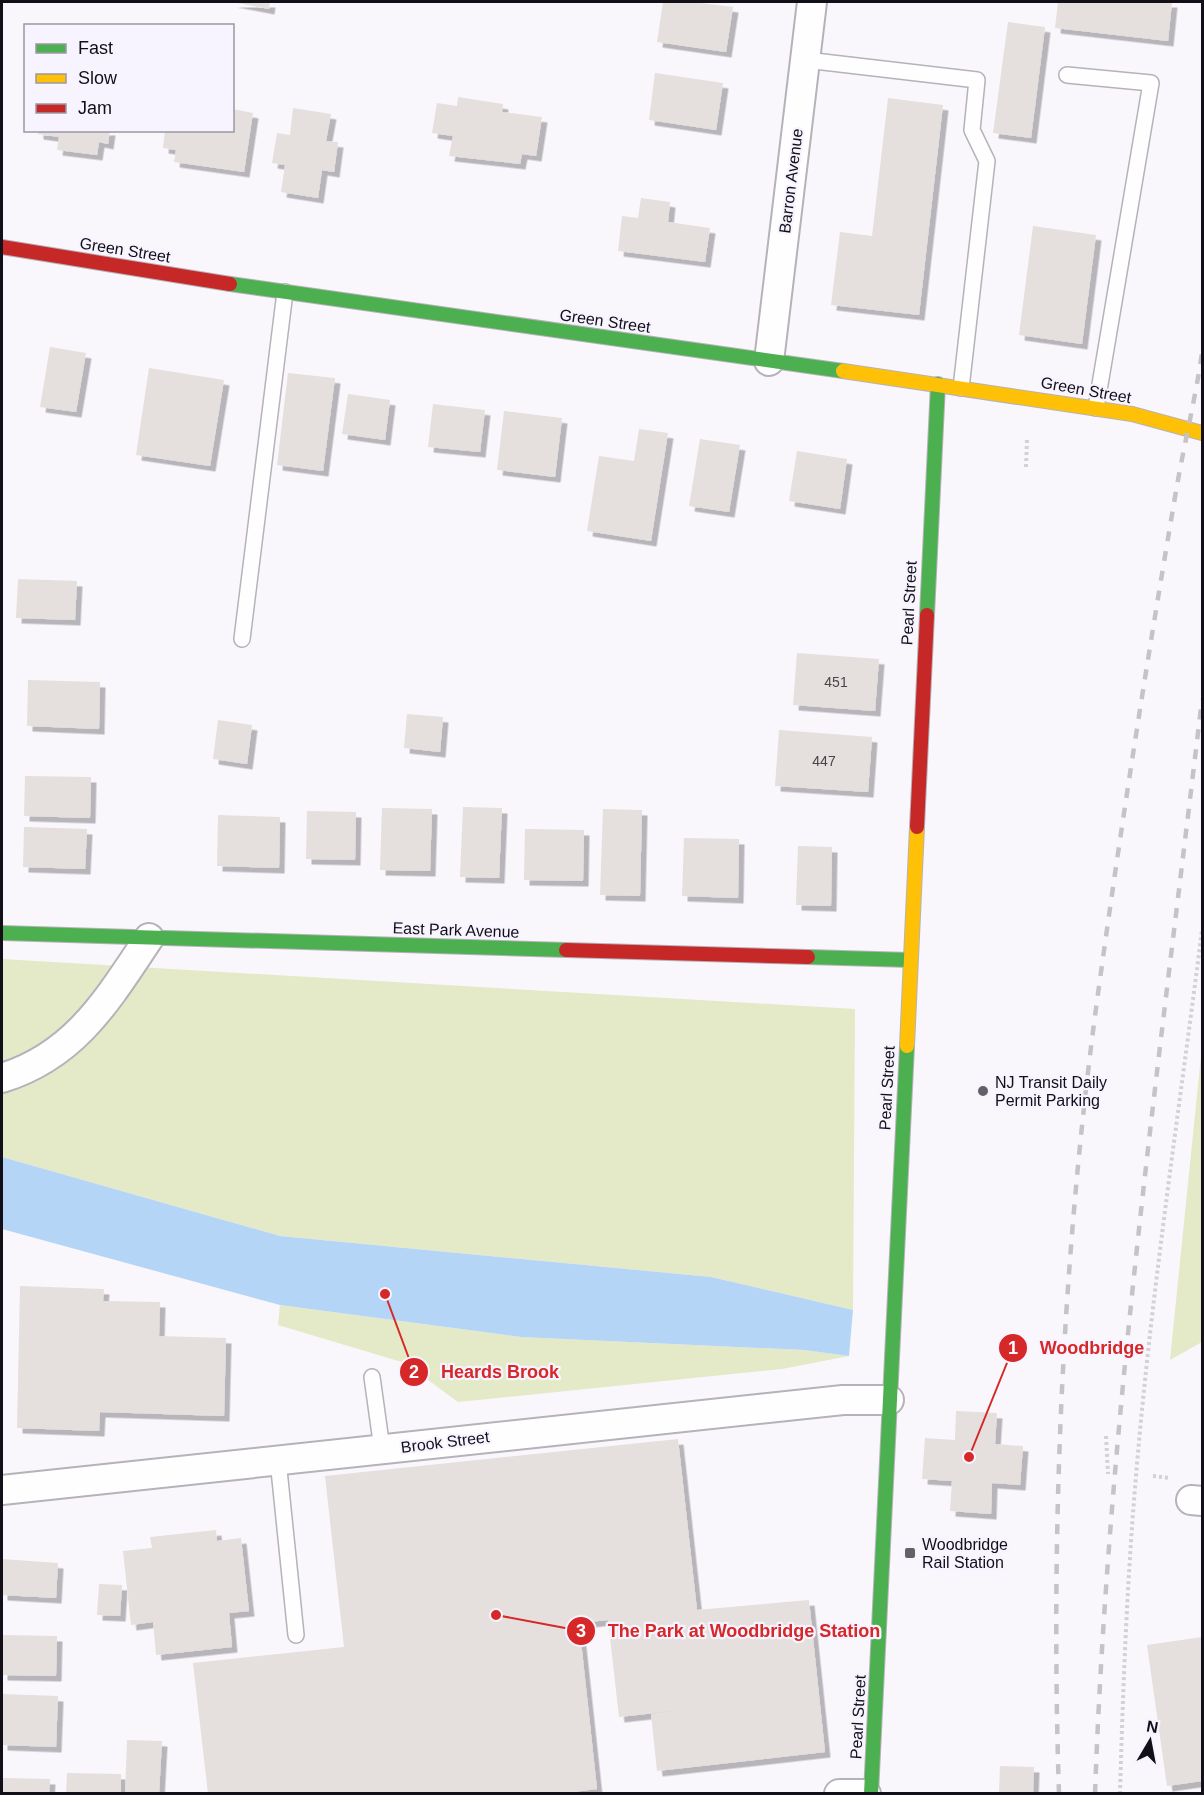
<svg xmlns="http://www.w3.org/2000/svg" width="1204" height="1795" font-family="Helvetica,sans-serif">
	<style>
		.green { fill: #e4e9c8 }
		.water { fill: #b5d5f7 }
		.building { fill: #e5dfde; filter: url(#shadow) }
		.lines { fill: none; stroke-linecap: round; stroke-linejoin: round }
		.lane-casing { stroke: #b5b2b9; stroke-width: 18 }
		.street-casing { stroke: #b5b2b9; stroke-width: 32 }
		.fast-casing { stroke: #b5b2b9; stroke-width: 16 }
		.slow-casing { stroke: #b5b2b9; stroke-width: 16 }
		.jam-casing { stroke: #b5b2b9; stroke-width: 16 }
		.path { stroke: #d2d1d3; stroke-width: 4; stroke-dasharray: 3 3; stroke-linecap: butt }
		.lane { stroke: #fefeff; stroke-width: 15 }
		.street { stroke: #fefeff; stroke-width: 28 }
		.fast { stroke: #4caf50; stroke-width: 14 }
		.slow { stroke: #ffc107; stroke-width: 14 }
		.jam { stroke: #c62828; stroke-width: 14 }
		.rail { stroke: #c4c3c6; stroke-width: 4.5; stroke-dasharray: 10 10; stroke-linecap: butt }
		.poi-dot { fill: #646068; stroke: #f8f4ff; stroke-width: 2 }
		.labels { text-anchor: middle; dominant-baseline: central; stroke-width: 4.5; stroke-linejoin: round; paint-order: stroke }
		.number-label { font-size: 14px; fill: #48444a }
		.street-label { font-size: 16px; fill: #130f18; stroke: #f8f4ff }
		.poi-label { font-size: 16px; fill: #130f18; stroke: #f8f4ff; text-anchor: start }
		.leader { fill: none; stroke: #d62828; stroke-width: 2 }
		.callout-dot { fill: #d62828; stroke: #f8f4ff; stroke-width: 2 }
		.mark-label { font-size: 18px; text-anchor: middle; font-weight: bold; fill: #fff }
		.callout-label { font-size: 18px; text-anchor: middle; font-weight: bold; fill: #d62828; stroke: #f8f4ff; stroke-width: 4.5; stroke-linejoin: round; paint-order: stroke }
	</style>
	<defs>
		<filter id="shadow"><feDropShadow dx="5.5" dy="5.5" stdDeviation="0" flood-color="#0004"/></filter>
	</defs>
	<rect width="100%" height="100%" fill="#f9f7fc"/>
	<g class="green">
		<path d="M2 959 855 1009 853 1310 711 1277 280 1236 2 1157Z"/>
		<path d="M1202 1046V1342L1170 1360Z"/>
		<path d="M280 1305 521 1337 804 1350 849 1356 782 1369 458 1402 405 1363 278 1325Z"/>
	</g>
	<path class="water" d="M2 1157 280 1236 711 1277 853 1310 849 1356 804 1350 521 1337 280 1305 2 1229Z"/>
	<g class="building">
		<path d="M232 2H270L269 9Z"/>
		<path d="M663 2H693L733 7 726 52 657 42Z"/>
		<path d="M1058 2H1172L1168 41 1055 28Z"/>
		<path d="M1008 22 1045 27 1031 138 993 133Z"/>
		<path d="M655 73 723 83 716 130 649 120Z"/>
		<path d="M458 97 503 104 502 112 542 117 536 156 522 154 520 164 449 156 453 136 432 133 437 103 457 106Z"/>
		<path d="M888 98 943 105 919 315 831 305 840 232 872 236Z"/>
		<path d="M293 108 331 114 326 141 338 142 334 172 322 170 318 198 281 192 285 165 272 163 277 133 290 135Z"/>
		<path d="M232 109 253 113 244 172 174 162 176 150 163 148 165 130H232Z"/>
		<path d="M38 130H110L108 144 99 142 97 155 57 150 59 137 38 134Z"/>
		<path d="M641 198 670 202 668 222 710 228 705 262 618 251 622 216 638 218Z"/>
		<path d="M1033 226 1096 235 1082 344 1019 335Z"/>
		<path d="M50 347 86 353 76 412 40 407Z"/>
		<path d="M149 368 224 380 210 466 136 455Z"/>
		<path d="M288 373 335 378 323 471 277 465Z"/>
		<path d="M348 394 390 400 385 440 342 434Z"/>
		<path d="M433 404 485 410 480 452 428 447Z"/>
		<path d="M504 411 562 418 555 477 497 470Z"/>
		<path d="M639 429 668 433 651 541 587 531 599 456 634 461Z"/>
		<path d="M700 439 740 445 729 512 689 506Z"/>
		<path d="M797 451 847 459 840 509 789 501Z"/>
		<path d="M18 579 77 581 75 620 16 618Z"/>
		<path d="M797 653 879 659 875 711 793 705Z"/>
		<path d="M28 680 100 682 99 729 27 726Z"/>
		<path d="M407 714 443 717 440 752 404 748Z"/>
		<path d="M218 720 252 725 247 764 213 759Z"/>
		<path d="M779 730 872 737 868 792 775 786Z"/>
		<path d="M25 776 91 777 90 818 24 816Z"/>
		<path d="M463 807 502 808 499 878 460 877Z"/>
		<path d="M382 808 432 809 430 871 380 870Z"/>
		<path d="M603 809 642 810 640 896 600 895Z"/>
		<path d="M307 811 356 812 355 860 306 859Z"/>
		<path d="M218 815 280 817 279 868 217 866Z"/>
		<path d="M24 827 87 829 85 869 23 867Z"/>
		<path d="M525 829 584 830 583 881 524 880Z"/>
		<path d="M684 838 739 839 738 898 682 896Z"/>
		<path d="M798 846 832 847 831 906 796 905Z"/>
		<path d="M20 1286 104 1289 103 1301 160 1302 159 1336 226 1338 224 1416 100 1412 99 1431 17 1428Z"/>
		<path d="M956 1411 997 1413 995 1444 1023 1446 1020 1485 992 1483 991 1514 950 1511 952 1481 922 1479 925 1438 955 1440Z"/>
		<path d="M678 1439 697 1610 809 1600 825 1752 657 1771 651 1714 673 1711 619 1717 608 1620 579 1623 597 1789 556 1794H208L193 1663 344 1647 325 1476Z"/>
		<path d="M216 1530 217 1541 241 1538 249 1611 229 1613 232 1647 156 1655 153 1622 131 1625 123 1551 152 1548 150 1537Z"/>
		<path d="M2 1559 58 1563 56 1598 2 1595Z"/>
		<path d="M99 1584 122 1585 120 1616 97 1615Z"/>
		<path d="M2 1635 57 1636 56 1676 2 1675Z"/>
		<path d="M1202 1637V1781L1167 1786 1147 1645Z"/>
		<path d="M2 1694 58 1696 56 1747 2 1745Z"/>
		<path d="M127 1740 162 1741 159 1794H125Z"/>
		<path d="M1000 1766 1034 1767 1033 1794H999Z"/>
		<path d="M67 1773 121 1774V1794H66Z"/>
		<path d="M2 1778 50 1779 49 1794H2Z"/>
	</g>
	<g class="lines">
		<g class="lane-casing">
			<g id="lane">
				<path d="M806 60 977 80 972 130 987 161 961 388"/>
				<path d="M1067 75 1151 83 1096 408"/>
				<path d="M242 639 285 292"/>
				<path d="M372 1377 382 1449"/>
				<path d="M278 1460 296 1635"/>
			</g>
		</g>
		<g class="street-casing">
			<g id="street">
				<path d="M769 361 812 2"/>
				<path d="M2 1078C76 1055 108 999 149 938"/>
				<path d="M2 1490 843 1400H889"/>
				<path d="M1191 1500 1202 1501"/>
				<path d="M839 1794H866"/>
			</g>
		</g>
		<g class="fast-casing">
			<g id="fast">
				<path d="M230 284 843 371"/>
				<path d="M927 615 938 384"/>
				<path d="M2 933 566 950"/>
				<path d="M808 957 910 960"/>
				<path d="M871 1794 907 1046"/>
			</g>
		</g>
		<g class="slow-casing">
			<g id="slow">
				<path d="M843 371 1132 414 1202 433"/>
				<path d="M907 1046 917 827"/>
			</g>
		</g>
		<g class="jam-casing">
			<g id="jam">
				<path d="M2 247 230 284"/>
				<path d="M917 827 927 615"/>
				<path d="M566 950 808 957"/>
			</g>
		</g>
		<g class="path">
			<path d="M1026 467 1027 439"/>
			<path d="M1106 1436 1108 1474"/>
			<path d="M1153 1476 1170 1478"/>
			<path d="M1120 1794C1123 1688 1127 1581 1136 1476 1151 1294 1179 1112 1202 930"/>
		</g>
		<use href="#lane" class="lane"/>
		<use href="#street" class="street"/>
		<use href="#fast" class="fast"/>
		<use href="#slow" class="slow"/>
		<use href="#jam" class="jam"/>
		<g class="rail">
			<path d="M1059 1794C1050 1524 1063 1239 1101 972 1123 813 1148 655 1175 497 1183 449 1195 401 1202 353"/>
			<path d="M1095 1794C1108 1427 1159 1063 1202 699"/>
		</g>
	</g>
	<g class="poi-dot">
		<circle cx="983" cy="1091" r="6"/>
		<rect x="904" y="1547" width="12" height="12" rx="3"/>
	</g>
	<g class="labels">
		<g class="number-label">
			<text x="836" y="682">451</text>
			<text x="824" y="761">447</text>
		</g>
		<g class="street-label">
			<text transform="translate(791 181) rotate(-83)">Barron Avenue</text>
			<text transform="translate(125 250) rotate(9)">Green Street</text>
			<text transform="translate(605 321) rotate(8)">Green Street</text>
			<text transform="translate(1086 390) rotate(10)">Green Street</text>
			<text transform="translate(909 603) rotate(-87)">Pearl Street</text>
			<text transform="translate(456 930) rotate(2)">East Park Avenue</text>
			<text transform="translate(887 1088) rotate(-87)">Pearl Street</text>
			<text transform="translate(445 1442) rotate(-7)">Brook Street</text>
			<text transform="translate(858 1717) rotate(-87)">Pearl Street</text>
		</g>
		<g class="poi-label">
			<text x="995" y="1082">NJ Transit Daily<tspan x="995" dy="18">Permit Parking</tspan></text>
			<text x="922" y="1544">Woodbridge<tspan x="922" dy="18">Rail Station</tspan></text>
		</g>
	</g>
	<path class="leader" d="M969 1457L1013 1348M385 1294L414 1372M496 1615L581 1631"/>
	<g class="callout-dot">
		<circle cx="969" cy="1457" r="6"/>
		<circle cx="385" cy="1294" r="6"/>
		<circle cx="496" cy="1615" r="6"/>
		<circle cx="1013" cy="1348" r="15"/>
		<circle cx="414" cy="1372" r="15"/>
		<circle cx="581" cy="1631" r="15"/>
	</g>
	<g class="mark-label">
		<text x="1013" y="1354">1</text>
		<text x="414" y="1378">2</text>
		<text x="581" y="1637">3</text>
	</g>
	<g class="callout-label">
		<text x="1092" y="1354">Woodbridge</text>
		<text x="500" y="1378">Heards Brook</text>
		<text x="744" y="1637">The Park at Woodbridge Station</text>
	</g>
	<rect width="1204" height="1795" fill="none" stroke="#130f18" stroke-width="6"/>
	<rect x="24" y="24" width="210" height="108" fill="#f8f4ff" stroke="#9c98a3" stroke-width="1.5"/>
	<rect x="36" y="44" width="30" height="9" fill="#4caf50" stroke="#9c98a3" stroke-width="1.5"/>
	<text x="78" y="54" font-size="18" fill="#130f18">Fast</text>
	<rect x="36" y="74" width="30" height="9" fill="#ffc107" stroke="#9c98a3" stroke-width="1.5"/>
	<text x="78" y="84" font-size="18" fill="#130f18">Slow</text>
	<rect x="36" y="104" width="30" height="9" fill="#c62828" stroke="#9c98a3" stroke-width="1.5"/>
	<text x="78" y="114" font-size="18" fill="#130f18">Jam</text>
	<g transform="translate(1150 1741) rotate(10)" stroke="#f8f4ff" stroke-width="4.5" paint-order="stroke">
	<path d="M0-4.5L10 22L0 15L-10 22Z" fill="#130f18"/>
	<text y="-9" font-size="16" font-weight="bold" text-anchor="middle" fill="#130f18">N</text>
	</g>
</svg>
